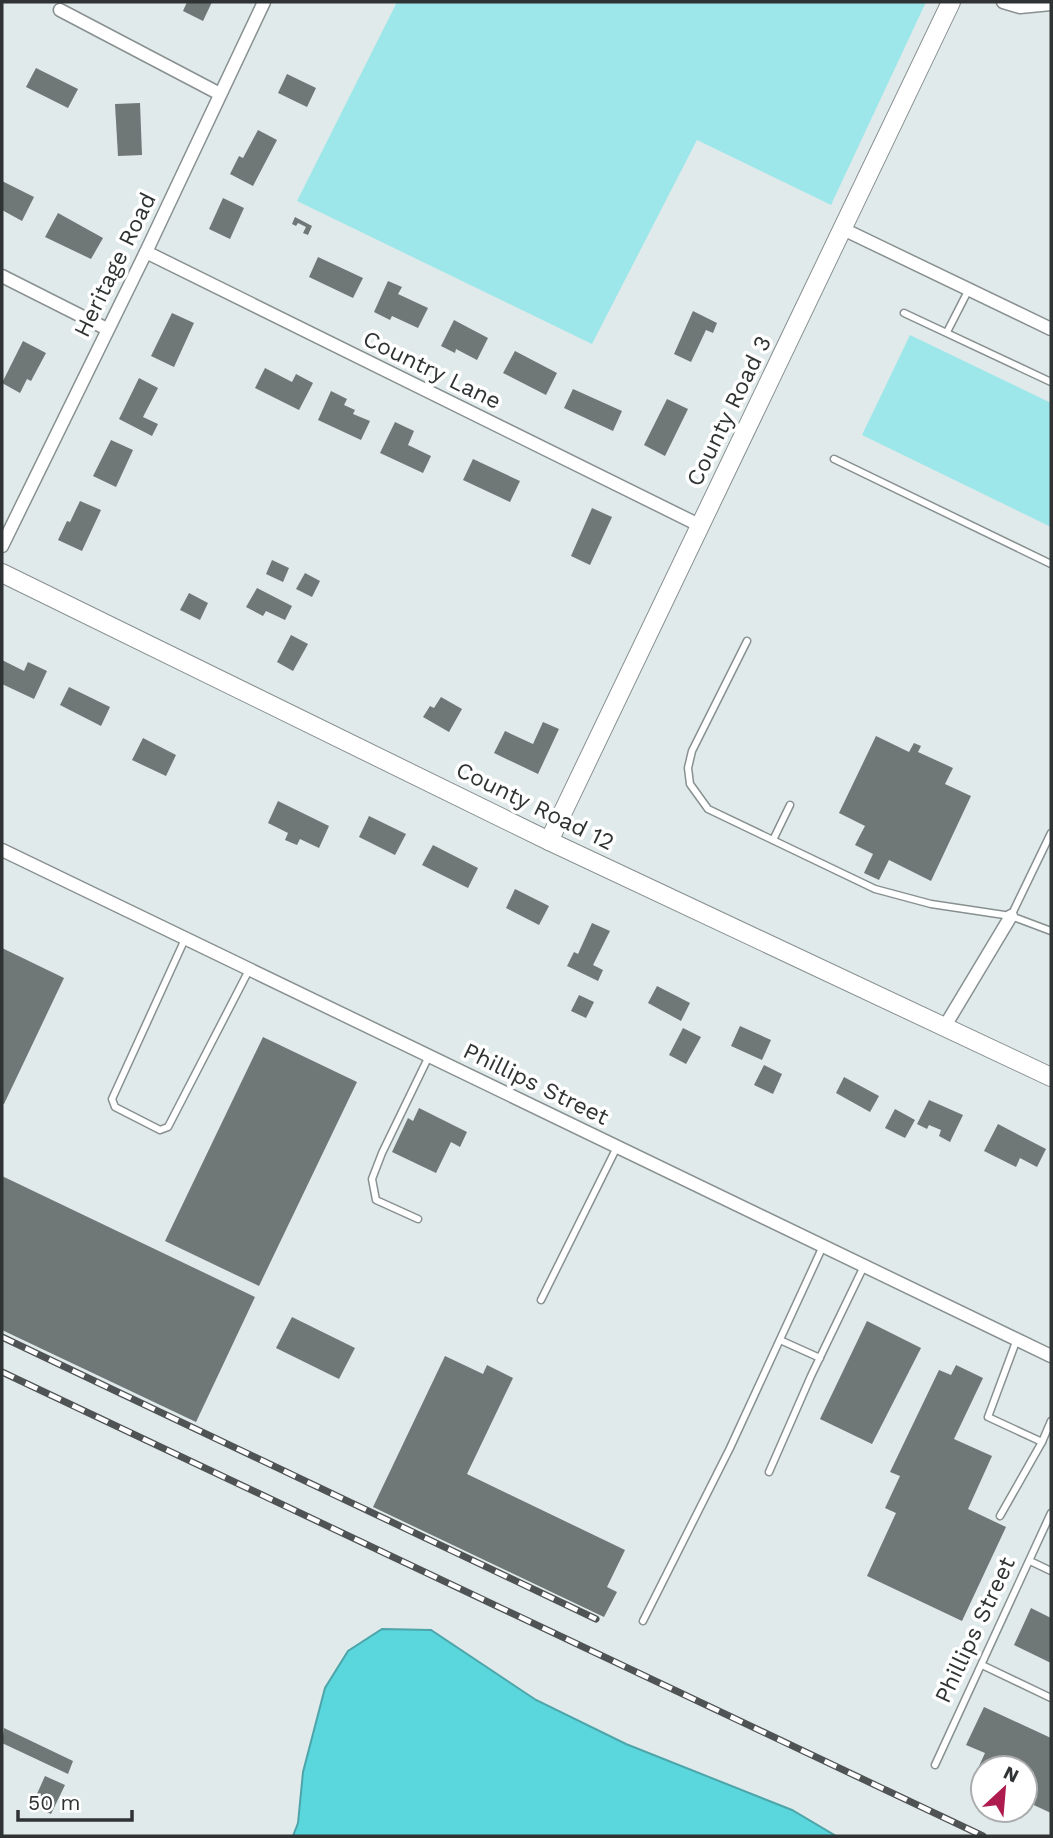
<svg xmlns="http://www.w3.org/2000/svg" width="1053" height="1838" font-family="'Work Sans',sans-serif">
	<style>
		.green { fill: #9de7eb }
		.water { fill: #5ad6dd; stroke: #4da5aa; stroke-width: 2 }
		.building { fill: #6f7777 }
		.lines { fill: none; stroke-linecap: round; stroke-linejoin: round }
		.lane-casing { stroke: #889090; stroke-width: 9 }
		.street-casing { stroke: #889090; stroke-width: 15 }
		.secondary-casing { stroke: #889090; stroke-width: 20 }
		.lane { stroke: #fff; stroke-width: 6 }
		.street { stroke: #fff; stroke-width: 12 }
		.secondary { stroke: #fff; stroke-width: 18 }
		.rail-casing { stroke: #4f5354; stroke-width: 7 }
		.rail { stroke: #fff; stroke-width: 4.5; stroke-dasharray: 13; stroke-linecap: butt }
		.labels { text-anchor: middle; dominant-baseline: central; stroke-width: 7; stroke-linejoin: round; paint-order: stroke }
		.street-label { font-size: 23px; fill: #303334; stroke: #fff }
	</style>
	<rect width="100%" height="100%" fill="#e1eaea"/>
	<g class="green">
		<path d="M397 2H926L831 205 697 140 592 344 297 201Z"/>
		<path d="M910 335 1051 403V527L862 435Z"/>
	</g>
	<path class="water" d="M382 1629 431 1630 536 1700 626 1744 792 1810 836 1836H293L298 1823 303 1772 325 1688 348 1651Z"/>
	<g class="building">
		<path d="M187 2H212L203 21 183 11Z"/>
		<path d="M36 68 78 89 68 108 26 87Z"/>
		<path d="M287 74 316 88 307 107 278 93Z"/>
		<path d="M140 103 142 155 118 156 115 104Z"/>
		<path d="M258 130 277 140 253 186 230 174 239 156 243 158Z"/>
		<path d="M2 181 34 197 22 221 2 210Z"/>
		<path d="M223 198 244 208 230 239 209 229Z"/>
		<path d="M58 213 103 238 91 259 45 237Z"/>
		<path d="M295 217 312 226 308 235 303 233 306 227 298 223 296 226 292 224Z"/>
		<path d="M318 257 363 278 353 298 309 277Z"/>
		<path d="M388 281 402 287 398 294 428 308 418 328 392 316 390 320 374 312Z"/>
		<path d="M693 311 717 323 713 333 706 330 691 362 674 354Z"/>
		<path d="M172 313 194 323 174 367 151 356Z"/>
		<path d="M454 320 488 338 477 360 456 349 455 353 441 346Z"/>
		<path d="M23 341 46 353 31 381 27 379 20 393 2 383Z"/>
		<path d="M515 351 557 373 546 395 503 373Z"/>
		<path d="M265 368 292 382 296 374 313 383 299 410 255 388Z"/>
		<path d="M139 378 158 388 143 417 158 424 152 436 119 419Z"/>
		<path d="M573 389 622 411 613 431 564 408Z"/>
		<path d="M331 391 347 399 344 405 355 410 353 414 370 421 361 440 318 420Z"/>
		<path d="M667 399 688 409 665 456 644 445Z"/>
		<path d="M395 422 414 431 408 445 431 456 423 473 380 453Z"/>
		<path d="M111 440 133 450 116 487 93 476Z"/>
		<path d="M473 459 520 481 510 502 463 480Z"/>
		<path d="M80 501 101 510 82 551 58 540 67 521 70 522Z"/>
		<path d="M592 508 612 517 590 565 571 556Z"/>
		<path d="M272 560 289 568 283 582 266 574Z"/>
		<path d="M305 573 320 581 312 597 296 589Z"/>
		<path d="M257 588 292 606 285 620 266 611 263 616 246 607Z"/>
		<path d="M189 593 208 603 200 620 180 610Z"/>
		<path d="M291 635 308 644 293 671 277 662Z"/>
		<path d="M2 660 24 671 28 662 47 671 34 699 2 684Z"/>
		<path d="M69 687 110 707 101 726 60 705Z"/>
		<path d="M441 697 462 709 449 732 423 717 430 706 434 708Z"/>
		<path d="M543 722 559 729 538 774 494 753 505 731 533 744Z"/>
		<path d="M876 736 909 752 914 743 921 746 918 752 953 768 945 784 971 796 931 881 889 860 879 880 864 873 873 854 855 845 865 826 839 813Z"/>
		<path d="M143 738 176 755 166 776 132 760Z"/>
		<path d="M278 801 329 826 319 848 300 839 297 845 285 840 288 833 268 823Z"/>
		<path d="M369 816 406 834 395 855 359 837Z"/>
		<path d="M433 845 478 868 468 888 422 865Z"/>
		<path d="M515 889 549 906 539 925 506 908Z"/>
		<path d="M592 923 610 931 593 965 603 970 598 981 567 966 574 952 578 954Z"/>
		<path d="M2 948 64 978 4 1104 2 1103Z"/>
		<path d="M657 986 690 1003 681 1021 648 1003Z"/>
		<path d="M579 995 594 1002 586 1018 571 1011Z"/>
		<path d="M740 1026 771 1040 762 1060 731 1046Z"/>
		<path d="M683 1028 701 1037 686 1064 669 1055Z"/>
		<path d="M263 1037 357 1082 259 1286 165 1241Z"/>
		<path d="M764 1065 782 1074 773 1094 754 1085Z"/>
		<path d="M844 1077 879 1096 870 1112 836 1093Z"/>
		<path d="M929 1100 963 1115 950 1142 939 1136 941 1130 929 1125 927 1129 917 1124Z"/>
		<path d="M419 1108 467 1132 460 1147 451 1142 436 1173 392 1152 408 1118 413 1121Z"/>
		<path d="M895 1109 915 1120 905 1138 885 1128Z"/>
		<path d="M998 1124 1046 1149 1037 1167 1020 1158 1016 1167 984 1151Z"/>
		<path d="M2 1176 255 1297 196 1422 2 1330Z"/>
		<path d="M292 1317 355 1348 339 1379 276 1348Z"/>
		<path d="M867 1321 921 1348 872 1444 820 1419Z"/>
		<path d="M445 1356 483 1374 487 1365 513 1378 467 1474 625 1550 607 1587 617 1592 604 1617 373 1507Z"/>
		<path d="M956 1365 983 1378 954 1439 992 1456 968 1509 1006 1527 962 1621 867 1576 896 1513 885 1508 900 1476 890 1472 939 1370 951 1375Z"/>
		<path d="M1031 1608 1051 1618V1663L1014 1645Z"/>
		<path d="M984 1707 1051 1738V1813L1025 1801V1768H983V1781L974 1777 985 1753 966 1745Z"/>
		<path d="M4 1728 73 1761 68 1774 2 1743Z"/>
		<path d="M45 1776 65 1785 51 1814 32 1805Z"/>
	</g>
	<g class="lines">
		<g class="lane-casing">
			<g id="lane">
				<path d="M904 313 1051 382"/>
				<path d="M947 332 969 289"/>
				<path d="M834 459 1051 564"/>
				<path d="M747 641 692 751 688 768 690 784 708 809 875 889 931 904 1011 916 1051 931"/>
				<path d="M773 840 790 805"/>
				<path d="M1011 916 1051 833"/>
				<path d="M185 939 112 1099 115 1107 160 1130 168 1127 249 970"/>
				<path d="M418 1219 376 1200 372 1179 382 1153 429 1056"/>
				<path d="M541 1300 617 1147"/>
				<path d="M1017 1339 988 1417 1042 1442 1051 1421"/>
				<path d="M780 1340 820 1358"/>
				<path d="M769 1472 811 1376 864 1266"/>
				<path d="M1000 1516 1042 1442"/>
				<path d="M1030 1561 1051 1571"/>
				<path d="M643 1621 730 1448 823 1246"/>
				<path d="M982 1665 1051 1698"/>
				<path d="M935 1765 1051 1513"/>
			</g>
		</g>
		<g class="street-casing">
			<g id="street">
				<path d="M1003 2 1020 7 1051 4"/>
				<path d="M60 10 220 94"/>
				<path d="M843 229 1051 329"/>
				<path d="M146 252 701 526"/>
				<path d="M2 276 107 329"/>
				<path d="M2 546 146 252 264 2"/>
				<path d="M2 850 1051 1356"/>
				<path d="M945 1026 1011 916"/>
			</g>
		</g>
		<g class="secondary-casing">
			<g id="secondary">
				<path d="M2 573 549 841 1051 1077"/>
				<path d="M549 841 951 2"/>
			</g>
		</g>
		<use href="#lane" class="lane"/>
		<use href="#street" class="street"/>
		<use href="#secondary" class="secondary"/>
		<g class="rail-casing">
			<g id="rail">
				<path d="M2 1337 596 1619"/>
				<path d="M2 1372 983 1836"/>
			</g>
		</g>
		<use href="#rail" class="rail"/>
	</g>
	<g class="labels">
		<g class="street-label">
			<text transform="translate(115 265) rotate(-64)">Heritage Road</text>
			<text transform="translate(432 370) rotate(26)">Country Lane</text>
			<text transform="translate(729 411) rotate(-64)">County Road 3</text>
			<text transform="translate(535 806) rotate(26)">County Road 12</text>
			<text transform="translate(536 1084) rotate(26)">Phillips Street</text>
			<text transform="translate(975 1630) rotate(-65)">Phillips Street</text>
		</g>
	</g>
	<rect width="1053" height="1838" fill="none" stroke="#303334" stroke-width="7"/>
	<g transform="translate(1004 1789) rotate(26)"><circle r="33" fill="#ffffff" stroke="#acadae" stroke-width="2"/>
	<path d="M0-5L12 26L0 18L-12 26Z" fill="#ae1c4f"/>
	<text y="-10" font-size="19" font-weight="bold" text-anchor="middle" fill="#303334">N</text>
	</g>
	<path d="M18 1810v10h114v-10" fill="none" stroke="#303334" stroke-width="3.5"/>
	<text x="28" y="1810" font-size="21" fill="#303334" stroke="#ffffff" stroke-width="5" paint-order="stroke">50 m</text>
</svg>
